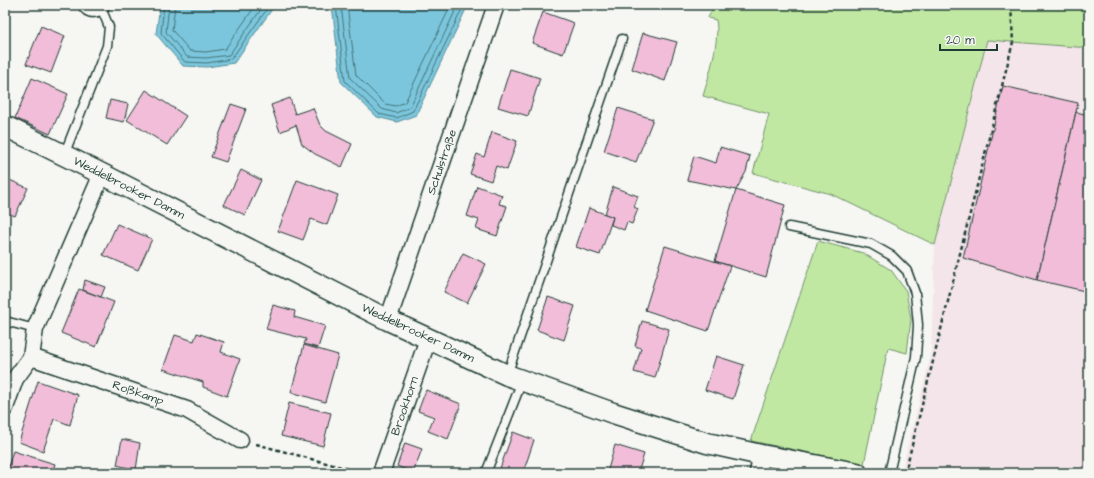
<svg xmlns="http://www.w3.org/2000/svg" width="1094" height="478" font-family="'Architects Daughter',sans-serif">
	<style>
		.built { fill: #f4e5ea }
		.green { fill: #c1e8a3; stroke: #70926c }
		.water { fill: #7cc6dd; stroke: #578f99 }
		.lines { fill: none; stroke-linecap: round; stroke-linejoin: round }
		.shore { stroke: #447478; stroke-width: 1 }
		.building { fill: #f1bdd9; stroke: #1f3d34 }
		.service-casing { stroke: #1f3d34; stroke-width: 11 }
		.minor-casing { stroke: #1f3d34; stroke-width: 19 }
		.tertiary-casing { stroke: #1f3d34; stroke-width: 23 }
		.path { stroke: #1f3d34; stroke-width: 2.5; stroke-dasharray: 4 3; stroke-linecap: butt }
		.service { stroke: #f6f6f2; stroke-width: 8 }
		.minor { stroke: #f6f6f2; stroke-width: 16 }
		.tertiary { stroke: #f6f6f2; stroke-width: 20 }
		.labels { text-anchor: middle; dominant-baseline: central; stroke-width: 3; stroke-linejoin: round; paint-order: stroke }
		.street-label { font-size: 12px; fill: #1f3d34; stroke: #f6f6f2 }
	</style>
	<rect width="100%" height="100%" fill="#f6f6f2"/>
	<filter id="ink" filterUnits="userSpaceOnUse"><feTurbulence type="fractalNoise" baseFrequency=".025" numOctaves="2"/><feDisplacementMap in="SourceGraphic" scale="8" xChannelSelector="R" yChannelSelector="G"/><feConvolveMatrix kernelMatrix="1 2 1 2 8 2 1 2 1" color-interpolation-filters="sRGB"/></filter>
	<g filter="url(#ink)">
		<path class="built" d="M987 40 1089 48V473H901L931 356 935 245Z"/>
		<g class="green">
			<path d="M714 5H1089V48L987 40 935 245 831 194 753 173 769 114 703 96C709 76 720 40 716 20L708 18Z"/>
			<path d="M818 241 863 253 891 270 906 291 911 319 907 353 888 348 864 464 751 441Z"/>
		</g>
		<g class="water">
			<path d="M160 5H275L234 63 207 67 183 66 156 34Z"/>
			<path d="M332 5H468L416 115 397 122 377 117 341 82Z"/>
		</g>
		<g class="lines">
			<g class="shore">
				<path d="M164 5 161 33 185 62 207 63 231 59 270 5"/>
				<path d="M169 5 166 32 187 57 206 58 229 55 264 5"/>
				<path d="M175 5 172 30 190 51 206 52 225 49 256 5"/>
				<path d="M336 5 345 81 379 114 397 118 413 111 464 5"/>
				<path d="M341 5 350 78 382 109 396 113 410 107 458 5"/>
				<path d="M347 5 356 75 385 104 396 106 405 102 451 5"/>
			</g>
		</g>
		<g class="building">
			<path d="M543 12 574 23 563 54 532 43Z"/>
			<path d="M41 26 65 36 51 73 26 64Z"/>
			<path d="M643 33 677 42 665 81 632 69Z"/>
			<path d="M510 69 540 78 528 116 498 107Z"/>
			<path d="M32 78 68 94 50 134 15 118Z"/>
			<path d="M1003 86 1078 103 1037 280 963 258Z"/>
			<path d="M146 90 186 116 167 145 127 120Z"/>
			<path d="M290 98 295 114 313 108 320 125 326 131 352 144 342 167 315 154 302 144 296 125 280 132 271 105Z"/>
			<path d="M110 100 128 104 124 122 106 118Z"/>
			<path d="M231 104 246 109 226 162 211 157Z"/>
			<path d="M618 108 653 119 636 162 604 151Z"/>
			<path d="M1076 112 1089 115V292L1037 280Z"/>
			<path d="M492 132 517 141 507 170 496 166 491 181 470 174 477 154 484 157Z"/>
			<path d="M720 147 750 156 746 172 736 190 687 180 694 156 716 163Z"/>
			<path d="M241 170 261 180 245 215 224 205Z"/>
			<path d="M5 178 28 188 15 216 5 212Z"/>
			<path d="M297 180 338 195 327 225 311 219 303 240 278 231Z"/>
			<path d="M477 186 502 195 499 204 507 206 497 236 476 229 479 220 467 216Z"/>
			<path d="M613 187 638 196 634 207 638 209 632 224 627 222 624 230 611 225 613 217 605 214Z"/>
			<path d="M736 190 785 205 766 277 715 261Z"/>
			<path d="M589 208 613 217 600 255 576 247Z"/>
			<path d="M117 224 152 239 138 270 103 255Z"/>
			<path d="M665 246 730 266 708 331 645 310Z"/>
			<path d="M463 253 486 264 467 303 444 292Z"/>
			<path d="M85 280 105 287 101 297 83 290Z"/>
			<path d="M79 289 114 302 96 347 61 333Z"/>
			<path d="M548 297 575 306 564 340 537 330Z"/>
			<path d="M273 305 295 311 294 317 325 326 318 348 304 344 306 339 266 329Z"/>
			<path d="M642 321 669 329 655 378 634 372 641 348 635 346Z"/>
			<path d="M197 333 224 342 221 352 240 359 227 396 203 387V382L163 369 175 335 194 341Z"/>
			<path d="M304 345 338 355 325 402 291 392Z"/>
			<path d="M716 356 744 365 733 399 705 390Z"/>
			<path d="M38 381 78 395 70 425 54 419 43 451 19 442Z"/>
			<path d="M426 390 461 404 448 439 428 431 434 417 418 411Z"/>
			<path d="M289 403 331 413 323 446 281 436Z"/>
			<path d="M513 432 534 440 523 473H504L499 471Z"/>
			<path d="M122 439 140 443 136 470 117 465Z"/>
			<path d="M405 443 422 449 413 473 397 466Z"/>
			<path d="M615 445 644 454 638 473H607Z"/>
			<path d="M13 451 55 464 52 473H6Z"/>
		</g>
		<g class="lines">
			<g class="service-casing">
				<g id="service">
					<path d="M82 5C87 16 100 15 106 5"/>
					<path d="M64 155 107 46 109 27 102 10"/>
					<path d="M789 227 871 244 892 256 907 271 915 293 918 325 916 357 889 473"/>
					<path d="M5 321 35 329"/>
					<path d="M507 375 622 39"/>
					<path d="M486 473 522 381"/>
				</g>
			</g>
			<g class="minor-casing">
				<g id="minor">
					<path d="M388 320 496 5"/>
					<path d="M31 357 187 410 240 440"/>
					<path d="M5 408 15 379 31 357 35 329 102 174"/>
					<path d="M381 473 428 339"/>
					<path d="M758 473 761 455"/>
				</g>
			</g>
			<g class="tertiary-casing">
				<path id="tertiary" d="M5 126 102 174 388 320 507 375 613 413 707 443 761 455 857 473"/>
			</g>
			<g class="path">
				<path d="M256 444 363 473"/>
				<path d="M905 473 1013 42 1011 5"/>
			</g>
			<use href="#service" class="service"/>
			<use href="#minor" class="minor"/>
			<use href="#tertiary" class="tertiary"/>
		</g>
	</g>
	<g class="labels">
		<g class="street-label">
			<text transform="translate(442 162) rotate(-71)">Schulstraße</text>
			<text transform="translate(129 188) rotate(27)">Weddelbrooker Damm</text>
			<text transform="translate(418 333) rotate(25)">Weddelbrooker Damm</text>
			<text transform="translate(138 393) rotate(19)">Roßkamp</text>
			<text transform="translate(405 406) rotate(-71)">Brookhorn</text>
		</g>
	</g>
	<rect width="1094" height="478" fill="none" stroke="#f6f6f2" stroke-width="20"/>
	<rect x="10" y="10" width="1074" height="458" fill="none" stroke="#1f3d34" stroke-width="1.5" filter="url(#ink)"/>
	<path d="M940 44v6h57v-6" fill="none" stroke="#1f3d34" stroke-width="2"/>
	<text x="946" y="44" font-size="12" fill="#1f3d34" stroke="#f6f6f2" stroke-width="3" paint-order="stroke">20 m</text>
</svg>
